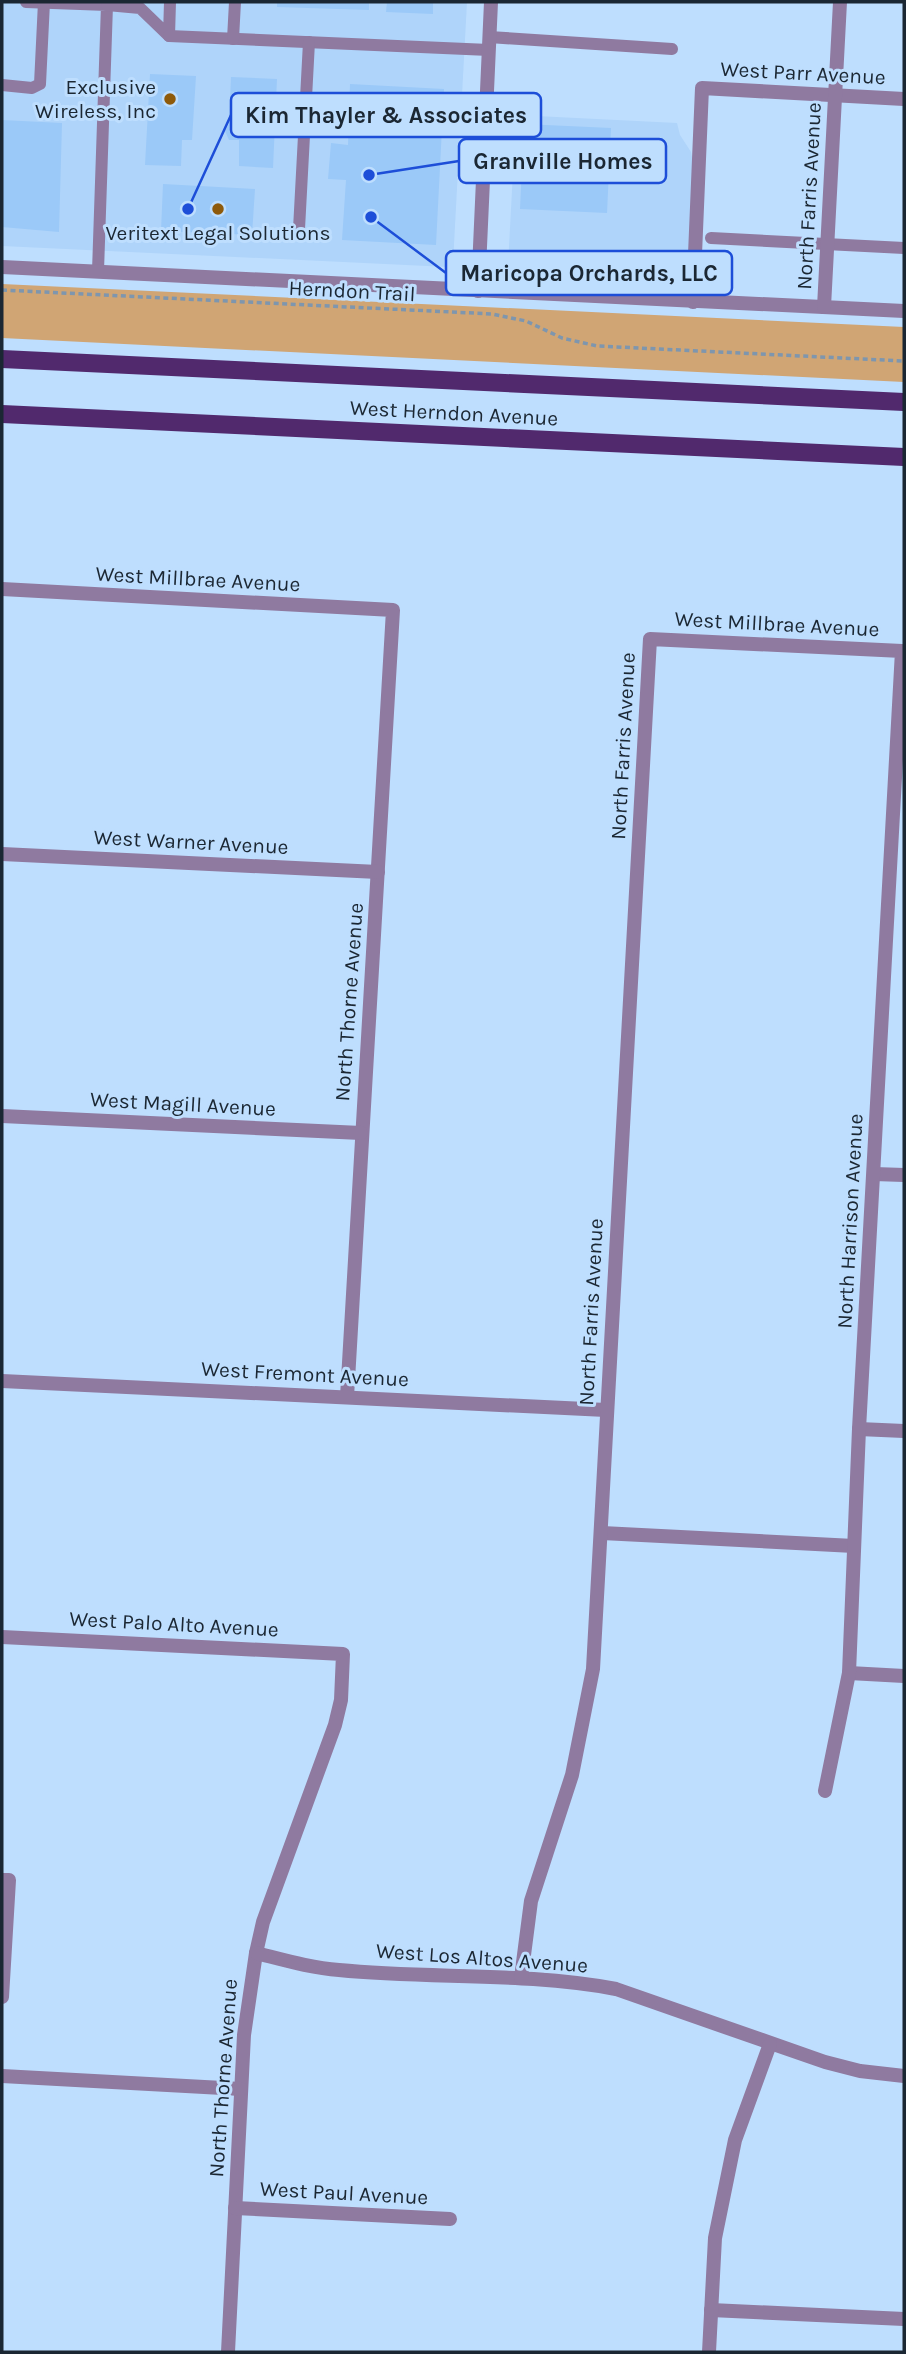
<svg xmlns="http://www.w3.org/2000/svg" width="906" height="2354" font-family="Karla,sans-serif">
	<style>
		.built { fill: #afd4fa }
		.green { fill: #d0a574 }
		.building { fill: #9bc9f8 }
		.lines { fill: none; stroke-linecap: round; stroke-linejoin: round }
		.path { stroke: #7e96ae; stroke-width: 3.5; stroke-dasharray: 5 3.5; stroke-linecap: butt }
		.service { stroke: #8f7aa0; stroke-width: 12 }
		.minor { stroke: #8f7aa0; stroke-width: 14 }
		.primary { stroke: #51296d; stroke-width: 18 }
		.poi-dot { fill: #8e5a0b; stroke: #bedefe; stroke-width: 2.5 }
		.labels { text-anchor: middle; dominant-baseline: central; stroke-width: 6; stroke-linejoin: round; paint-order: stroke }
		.street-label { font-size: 21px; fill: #1b2733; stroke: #bedefe }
		.poi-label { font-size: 21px; fill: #1b2733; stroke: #bedefe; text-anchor: end }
		.leader { fill: none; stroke: #1d4ed8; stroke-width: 2.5 }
		.callout-dot { fill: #1d4ed8; stroke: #bedefe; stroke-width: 2.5 }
		.callout { fill: #bedefe; stroke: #1d4ed8; stroke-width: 2.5 }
		.callout-label { font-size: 23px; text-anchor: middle; font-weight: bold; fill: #1b2733 }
	</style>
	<rect width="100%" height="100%" fill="#bedefe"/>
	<g class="built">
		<path d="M2 2H467L453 263 448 267 2 246Z"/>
		<path d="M516 115 677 123 680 135 691 152 693 162 688 279 513 270 508 266Z"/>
	</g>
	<path class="green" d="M2 284 904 327V382L2 338Z"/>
	<g class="building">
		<path d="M277 2H369V10L277 7Z"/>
		<path d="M387 2H433V14L386 12Z"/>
		<path d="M150 74 196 76 192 140H182L181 166 145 165Z"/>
		<path d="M231 77 277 79 273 168 239 166V140H229L225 131 229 124Z"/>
		<path d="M350 84 444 89 436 245 342 240 346 180 328 179 331 143 348 145Z"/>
		<path d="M2 120 62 123 59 232 2 227Z"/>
		<path d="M524 124 611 128 607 213 520 209Z"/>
		<path d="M163 184 255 189 252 235 161 231Z"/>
	</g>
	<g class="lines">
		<path class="path" d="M2 290 492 314 526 321 562 338 597 346 904 361"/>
		<g class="service">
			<path d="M26 2 107 5 98 271"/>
			<path d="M107 5 140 8 169 36 170 2"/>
			<path d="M169 36 489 50"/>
			<path d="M489 37 672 49"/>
			<path d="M233 39 235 2"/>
			<path d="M2 85 32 88 40 84 44 2"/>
			<path d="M299 229 309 42"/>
			<path d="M711 238 904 248"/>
		</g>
		<g class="minor">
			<path d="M2 267 904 311"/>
			<path d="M478 291 491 2"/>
			<path d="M693 302 702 88 904 99"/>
			<path d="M824 307 840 2"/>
			<path d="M2 589 393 610 347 1397"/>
			<path d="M2 854 378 872"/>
			<path d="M2 1116 361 1133"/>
			<path d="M874 1174 904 1175"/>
			<path d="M2 1381 606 1410"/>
			<path d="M859 1429 904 1431"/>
			<path d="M602 1533 854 1546"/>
			<path d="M2 1637 343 1654 341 1700 335 1725 263 1922 256 1953 244 2035 228 2352"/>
			<path d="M849 1673 904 1676"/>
			<path d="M2 1880H9L2 1997"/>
			<path d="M256 1953C284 1960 311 1968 339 1970 432 1979 525 1972 616 1989L825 2062 860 2071 904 2076"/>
			<path d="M521 1978 531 1901 572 1775 593 1669 650 639 902 651 859 1429 849 1673 825 1791"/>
			<path d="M2 2076 241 2089"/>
			<path d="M235 2208 450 2219"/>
			<path d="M711 2310 904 2319"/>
			<path d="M709 2352 715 2238 735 2140 770 2044"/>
		</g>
		<g class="primary">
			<path d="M2 359 904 402"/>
			<path d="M2 414 904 457"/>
		</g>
	</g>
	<g class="poi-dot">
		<circle cx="170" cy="99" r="7"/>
		<circle cx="218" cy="209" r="7"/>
	</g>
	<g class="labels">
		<g class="street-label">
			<text transform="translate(803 73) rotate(3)">West Parr Avenue</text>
			<text transform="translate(809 196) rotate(-87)">North Farris Avenue</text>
			<text transform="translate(352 291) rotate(3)">Herndon Trail</text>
			<text transform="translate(454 413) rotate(3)">West Herndon Avenue</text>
			<text transform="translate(198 579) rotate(3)">West Millbrae Avenue</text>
			<text transform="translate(777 624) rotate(3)">West Millbrae Avenue</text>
			<text transform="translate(623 746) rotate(-87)">North Farris Avenue</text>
			<text transform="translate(191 842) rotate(3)">West Warner Avenue</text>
			<text transform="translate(349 1002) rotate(-86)">North Thorne Avenue</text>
			<text transform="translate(183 1104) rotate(3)">West Magill Avenue</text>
			<text transform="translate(850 1221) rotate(-87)">North Harrison Avenue</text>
			<text transform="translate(591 1312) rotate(-87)">North Farris Avenue</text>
			<text transform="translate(305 1374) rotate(3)">West Fremont Avenue</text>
			<text transform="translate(174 1624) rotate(3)">West Palo Alto Avenue</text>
			<text transform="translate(482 1958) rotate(4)">West Los Altos Avenue</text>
			<text transform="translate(223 2078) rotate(-86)">North Thorne Avenue</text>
			<text transform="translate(344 2193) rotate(3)">West Paul Avenue</text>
		</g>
		<g class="poi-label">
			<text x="156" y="87">Exclusive<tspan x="156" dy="24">Wireless, Inc</tspan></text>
			<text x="218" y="233" text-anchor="middle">Veritext Legal Solutions</text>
		</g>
	</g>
	<path class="leader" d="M188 209L231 115M369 175L459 161M371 217L446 273"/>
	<g class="callout-dot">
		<circle cx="188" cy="209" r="7"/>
		<circle cx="369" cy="175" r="7"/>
		<circle cx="371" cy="217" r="7"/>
	</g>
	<g class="callout">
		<rect x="231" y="93" width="310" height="44" rx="7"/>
		<rect x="459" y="139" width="207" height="44" rx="7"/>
		<rect x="446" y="251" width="286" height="44" rx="7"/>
	</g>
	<g class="callout-label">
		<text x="386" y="123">Kim Thayler &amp; Associates</text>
		<text x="563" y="169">Granville Homes</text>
		<text x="589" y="281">Maricopa Orchards, LLC</text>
	</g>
	<rect width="906" height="2354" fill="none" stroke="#1b2733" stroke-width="7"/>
</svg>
